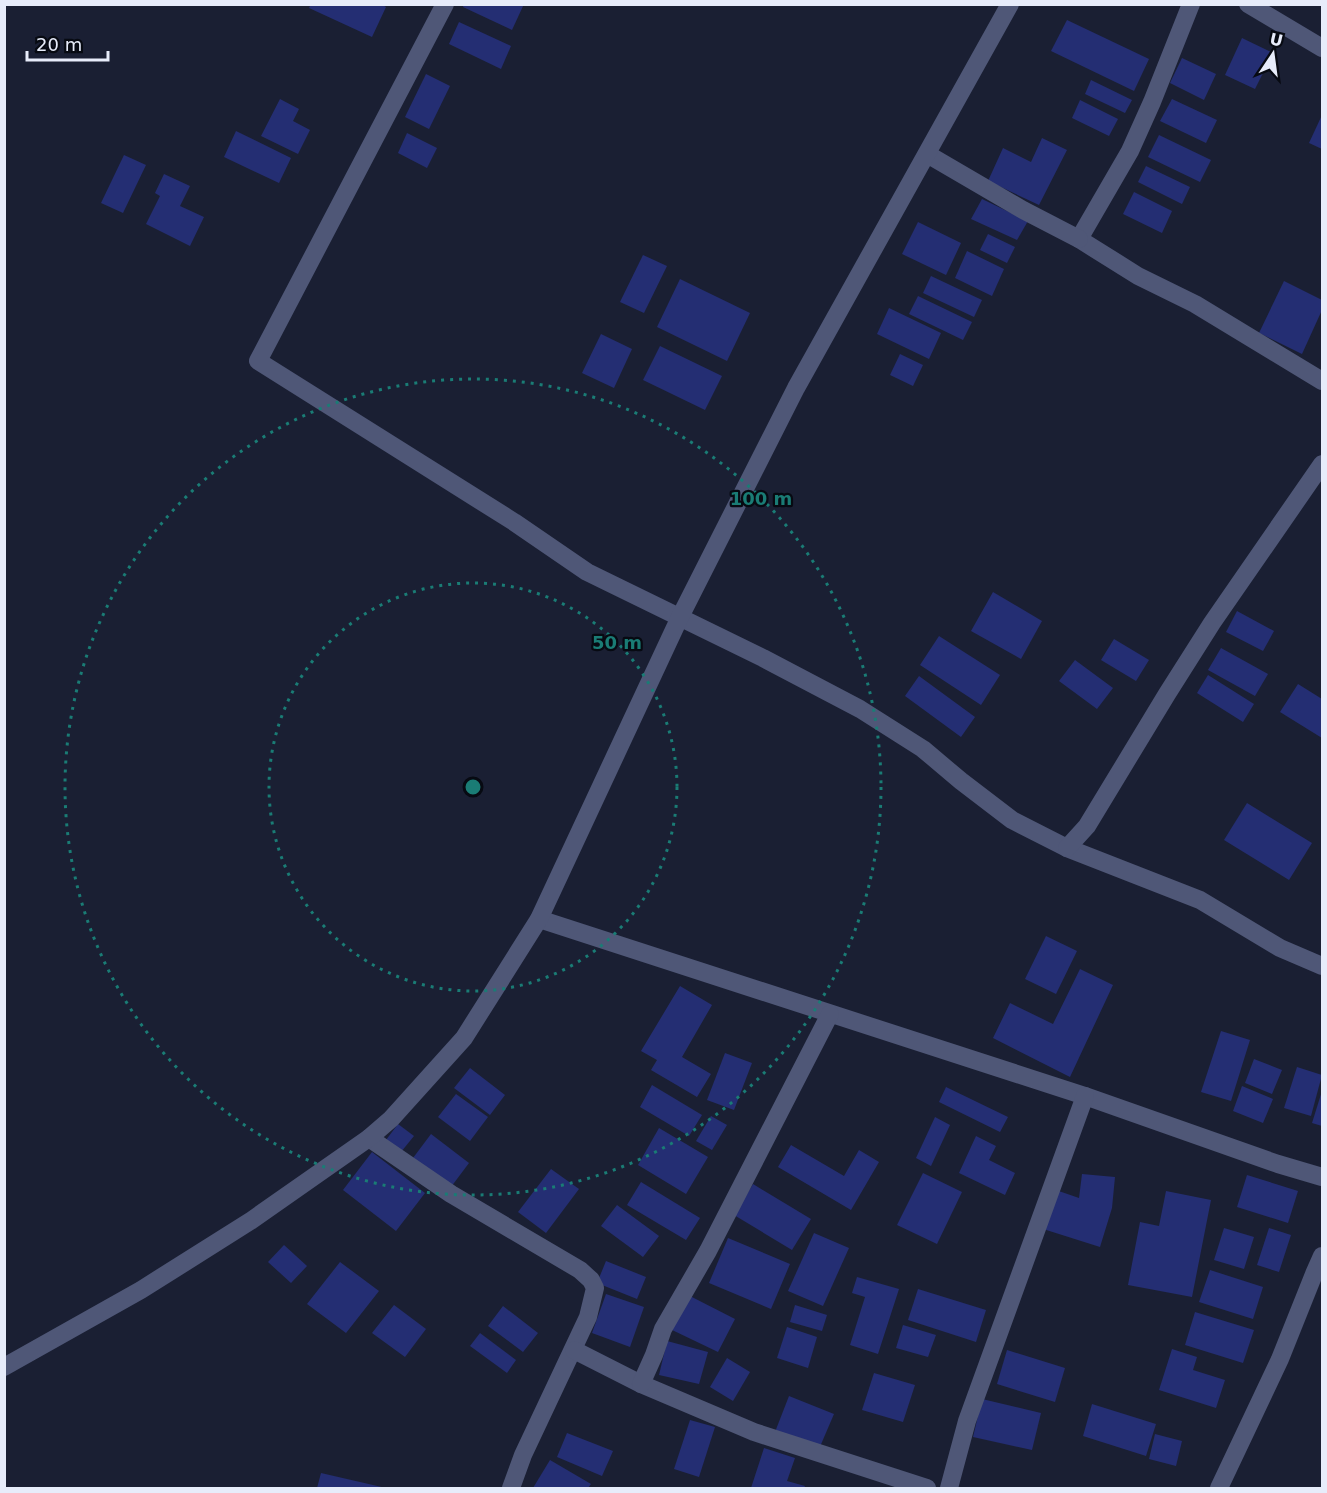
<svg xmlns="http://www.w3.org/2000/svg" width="1327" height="1493" font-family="'DejaVu Sans',sans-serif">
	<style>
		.building { fill: #242e73 }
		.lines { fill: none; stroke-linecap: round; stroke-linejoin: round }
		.minor { stroke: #4f5777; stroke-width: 18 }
		.ring { fill: none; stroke: #1a7c75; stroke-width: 3; stroke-dasharray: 3 6 }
		.centre { fill: #1a7c75; stroke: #070a12; stroke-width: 3 }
		.ring-label { font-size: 18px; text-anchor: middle; font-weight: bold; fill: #1a7c75; stroke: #070a12; stroke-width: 4.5; stroke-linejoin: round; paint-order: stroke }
	</style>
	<rect width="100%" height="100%" fill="#1a1f33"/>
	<g class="building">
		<path d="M311 4H381L386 7 372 37 309 8Z"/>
		<path d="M464 4H524L512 30 463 7Z"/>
		<path d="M1067 20 1149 59 1134 91 1051 51Z"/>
		<path d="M459 22 511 46 501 69 449 44Z"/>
		<path d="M1242 38 1273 53 1255 89 1225 75Z"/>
		<path d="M1182 58 1216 74 1204 100 1170 83Z"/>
		<path d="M426 74 450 86 429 129 405 117Z"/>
		<path d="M1091 80 1132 100 1125 113 1085 94Z"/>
		<path d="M280 99 299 109 293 121 310 130 298 154 261 136Z"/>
		<path d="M1172 99 1217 120 1206 143 1160 121Z"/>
		<path d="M1080 100 1118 119 1109 136 1072 118Z"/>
		<path d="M1322 115V149L1309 143Z"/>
		<path d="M236 131 291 158 279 183 224 157Z"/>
		<path d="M407 133 437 148 427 168 398 153Z"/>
		<path d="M1159 135 1211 160 1200 182 1148 157Z"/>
		<path d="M1042 138 1067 150 1039 205 988 181 1003 148 1031 162Z"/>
		<path d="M124 155 146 165 123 213 101 203Z"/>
		<path d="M1146 166 1190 187 1182 204 1138 182Z"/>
		<path d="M164 174 190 186 180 206 204 217 190 246 146 224 160 196 155 193Z"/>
		<path d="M1134 192 1172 211 1162 233 1123 214Z"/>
		<path d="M982 199 1028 221 1017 240 971 219Z"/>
		<path d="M918 222 961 243 946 275 902 254Z"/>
		<path d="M988 234 1015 247 1007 263 980 250Z"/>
		<path d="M967 251 1004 269 992 296 955 278Z"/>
		<path d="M643 255 667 266 644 313 620 302Z"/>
		<path d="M931 276 982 300 974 317 923 293Z"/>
		<path d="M680 279 750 313 727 361 657 327Z"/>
		<path d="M1284 281 1322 300V310L1302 354 1259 333Z"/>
		<path d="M918 296 972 322 963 340 909 314Z"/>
		<path d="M889 308 941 333 929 359 877 334Z"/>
		<path d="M601 334 632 349 614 388 582 373Z"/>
		<path d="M660 346 722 376 705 410 643 380Z"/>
		<path d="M900 354 923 365 913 386 890 375Z"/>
		<path d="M993 592 1042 621 1021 659 971 631Z"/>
		<path d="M1237 611 1274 631 1263 651 1226 632Z"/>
		<path d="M939 636 1000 675 981 705 920 665Z"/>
		<path d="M1114 639 1149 660 1136 681 1101 660Z"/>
		<path d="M1221 648 1268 674 1255 696 1208 670Z"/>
		<path d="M1075 660 1113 688 1097 709 1059 681Z"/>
		<path d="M1208 675 1254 704 1243 722 1197 693Z"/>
		<path d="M919 676 975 717 961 737 905 696Z"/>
		<path d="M1298 684 1322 699V738L1280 712Z"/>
		<path d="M1247 803 1312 843 1289 880 1224 840Z"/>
		<path d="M1046 936 1077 951 1056 994 1025 979Z"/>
		<path d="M1080 969 1113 985 1070 1077 993 1038 1010 1003 1053 1024Z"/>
		<path d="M680 986 712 1005 682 1057 711 1074 697 1097 651 1070 657 1060 641 1051Z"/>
		<path d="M1221 1031 1250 1040 1231 1101 1201 1092Z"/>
		<path d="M725 1053 752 1063 734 1110 707 1100Z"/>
		<path d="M1254 1059 1282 1070 1272 1094 1245 1083Z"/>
		<path d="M1297 1067 1322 1075 1311 1116 1284 1108Z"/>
		<path d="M470 1068 505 1095 490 1115 454 1088Z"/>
		<path d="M652 1085 702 1115 689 1136 640 1107Z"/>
		<path d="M1242 1086 1273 1099 1263 1123 1233 1111Z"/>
		<path d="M946 1087 1008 1117 1000 1132 939 1102Z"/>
		<path d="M1322 1091V1126L1312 1123Z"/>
		<path d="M456 1094 488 1117 470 1141 438 1117Z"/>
		<path d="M711 1116 727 1125 712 1150 696 1141Z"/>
		<path d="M935 1117 950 1125 931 1166 916 1158Z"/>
		<path d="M398 1124 414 1136 401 1152 386 1140Z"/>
		<path d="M659 1128 708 1157 686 1194 638 1165Z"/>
		<path d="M431 1134 469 1163 451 1187 413 1158Z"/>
		<path d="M976 1136 996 1146 989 1160 1015 1173 1005 1195 959 1173Z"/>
		<path d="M791 1145 844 1176 859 1150 879 1162 851 1210 778 1167Z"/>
		<path d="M372 1152 425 1193 396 1231 343 1190Z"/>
		<path d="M551 1169 579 1189 546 1233 518 1212Z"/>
		<path d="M923 1173 962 1192 937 1244 897 1225Z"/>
		<path d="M1082 1174 1115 1177 1112 1208 1100 1247 1040 1228 1053 1189 1079 1198Z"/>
		<path d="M1247 1175 1298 1191 1288 1223 1237 1207Z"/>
		<path d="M641 1182 700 1218 686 1240 627 1205Z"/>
		<path d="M753 1184 811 1219 792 1250 734 1215Z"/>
		<path d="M1166 1191 1211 1200 1192 1297 1128 1285 1140 1222 1159 1226Z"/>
		<path d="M617 1205 659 1236 643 1257 601 1226Z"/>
		<path d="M1224 1228 1254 1237 1244 1269 1214 1260Z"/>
		<path d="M1269 1228 1291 1235 1279 1272 1257 1265Z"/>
		<path d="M814 1233 849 1248 823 1306 788 1291Z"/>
		<path d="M728 1238 790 1264 771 1309 709 1283Z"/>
		<path d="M284 1245 307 1266 291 1283 268 1262Z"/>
		<path d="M606 1261 646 1277 637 1299 597 1283Z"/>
		<path d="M340 1262 379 1291 346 1333 307 1304Z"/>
		<path d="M1210 1270 1263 1287 1253 1319 1199 1302Z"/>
		<path d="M857 1277 899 1289 878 1354 850 1345 865 1297 852 1293Z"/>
		<path d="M918 1289 986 1310 976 1342 908 1320Z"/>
		<path d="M606 1294 644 1307 630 1347 592 1333Z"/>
		<path d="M688 1295 735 1319 718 1352 670 1329Z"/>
		<path d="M394 1305 426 1329 405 1357 372 1333Z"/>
		<path d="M795 1305 827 1315 822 1331 790 1322Z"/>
		<path d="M503 1306 538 1333 523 1352 488 1326Z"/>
		<path d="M1195 1312 1254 1330 1243 1363 1185 1345Z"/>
		<path d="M903 1325 936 1335 928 1357 896 1348Z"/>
		<path d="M787 1327 817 1337 808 1368 777 1358Z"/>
		<path d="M480 1333 516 1360 507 1373 470 1346Z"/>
		<path d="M667 1341 708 1352 699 1384 659 1375Z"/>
		<path d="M1172 1349 1197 1357 1193 1370 1225 1380 1216 1408 1159 1390Z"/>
		<path d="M1007 1350 1065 1368 1055 1402 997 1384Z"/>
		<path d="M727 1358 750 1372 733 1401 710 1387Z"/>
		<path d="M874 1373 915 1385 903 1422 862 1410Z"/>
		<path d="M789 1396 834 1414 819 1449 775 1432Z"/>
		<path d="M982 1399 1041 1413 1032 1450 973 1437Z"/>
		<path d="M1092 1404 1156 1424 1146 1456 1083 1436Z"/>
		<path d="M690 1420 715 1427 699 1477 674 1469Z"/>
		<path d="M567 1433 613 1451 602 1476 557 1457Z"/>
		<path d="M1155 1434 1182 1441 1176 1466 1149 1459Z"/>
		<path d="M764 1448 795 1458 787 1481 805 1486 804 1488H751Z"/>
		<path d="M550 1460 591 1484 588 1488H533Z"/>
		<path d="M321 1473 386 1488H317Z"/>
	</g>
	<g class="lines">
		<g class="minor">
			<path d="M445 4 258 361 514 522 587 572 763 658 860 709 923 749 961 781 1012 820 1067 848 1200 900 1280 948 1322 966"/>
			<path d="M1191 4 1152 102 1130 151 1079 239 1138 276 1195 304 1322 381"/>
			<path d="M1248 4 1322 48"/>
			<path d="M927 154 1023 210 1079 239"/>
			<path d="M1067 848 1087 826 1167 694 1212 623 1322 464"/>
			<path d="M539 919 1085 1096 1278 1164 1322 1177"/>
			<path d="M369 1138 451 1194 580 1270 591 1280 595 1288 588 1317 523 1455 511 1488"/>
			<path d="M574 1350 641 1384 754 1432 927 1488"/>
			<path d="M4 1367 141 1290 252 1220 369 1138 391 1119 464 1038 539 919 679 619 796 388 1010 4"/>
			<path d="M641 1384 654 1355 663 1329 708 1251 830 1014"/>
			<path d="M949 1488 967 1421 1085 1096"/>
			<path d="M1219 1488 1280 1359 1314 1274 1322 1256"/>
		</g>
	</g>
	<g class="ring">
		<circle cx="473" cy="787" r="204"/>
		<circle cx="473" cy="787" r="408"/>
	</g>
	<circle cx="473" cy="787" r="9" class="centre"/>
	<g class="ring-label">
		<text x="761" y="505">100 m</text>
		<text x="617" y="649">50 m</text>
	</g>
	<rect width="1327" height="1493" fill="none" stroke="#e7ecfa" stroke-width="12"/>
	<g transform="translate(1273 54) rotate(13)" stroke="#070a12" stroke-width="4.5" paint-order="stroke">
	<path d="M0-4.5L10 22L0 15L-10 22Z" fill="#e7ecfa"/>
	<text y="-9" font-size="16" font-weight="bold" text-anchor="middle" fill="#e7ecfa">U</text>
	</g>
	<path d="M27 51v9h81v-9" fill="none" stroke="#e7ecfa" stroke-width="3"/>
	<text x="36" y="51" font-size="18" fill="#e7ecfa" stroke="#070a12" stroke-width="4.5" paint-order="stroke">20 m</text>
</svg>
